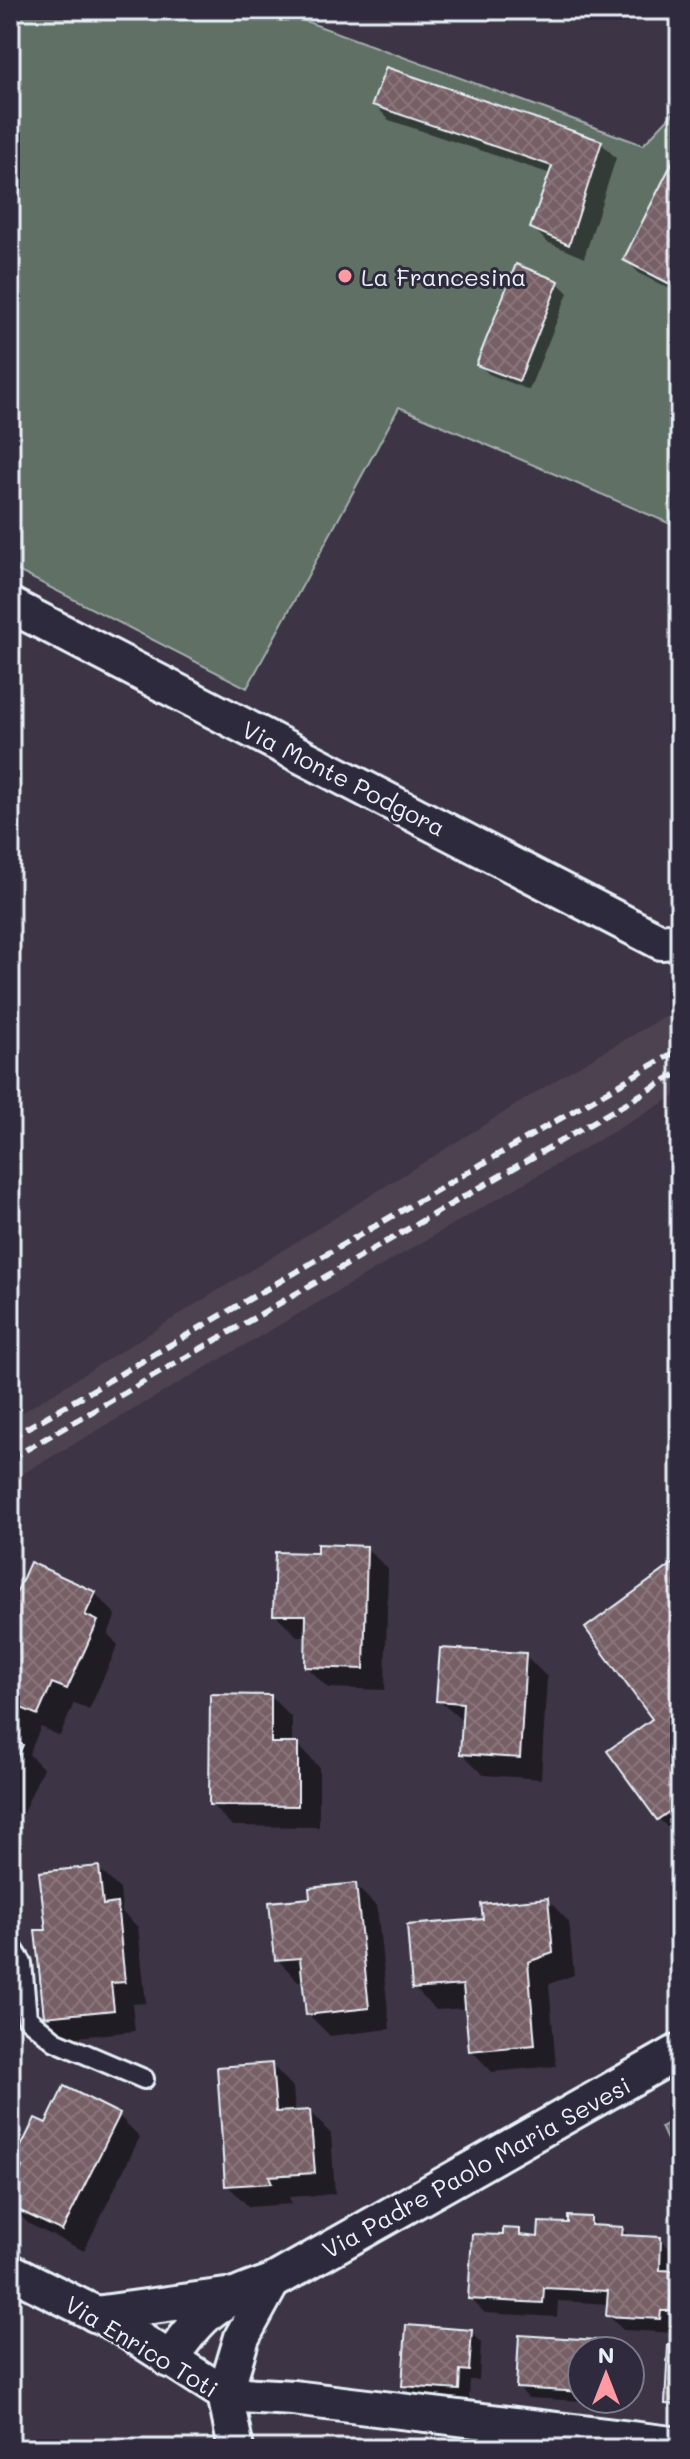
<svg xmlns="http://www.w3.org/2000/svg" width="690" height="2459" font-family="Mali,sans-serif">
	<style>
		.built { fill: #4e424f }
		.grass { fill: #606f65; stroke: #a4b0ae; stroke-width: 2 }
		.shadow { fill: #0007 }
		.building { fill: url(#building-cross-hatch); stroke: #e8f1f8; stroke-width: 2 }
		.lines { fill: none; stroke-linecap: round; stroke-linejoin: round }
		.service-casing { stroke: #e8f1f8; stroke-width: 24 }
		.minor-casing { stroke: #e8f1f8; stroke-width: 40 }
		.service { stroke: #2f2a3d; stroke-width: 18 }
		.minor { stroke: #2f2a3d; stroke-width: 34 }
		.rail { stroke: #e8f1f8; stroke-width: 6; stroke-dasharray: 12 6; stroke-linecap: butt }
		.poi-dot { fill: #ff9aa2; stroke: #2f2a3d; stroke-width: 3 }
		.labels { text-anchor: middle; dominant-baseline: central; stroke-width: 6; stroke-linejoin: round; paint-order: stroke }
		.poi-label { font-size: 24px; fill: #e8f1f8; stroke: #2f2a3d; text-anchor: start }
		.street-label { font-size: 24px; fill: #e8f1f8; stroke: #2f2a3d }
	</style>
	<defs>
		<pattern id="building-cross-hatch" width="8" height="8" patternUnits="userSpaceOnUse" patternTransform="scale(2)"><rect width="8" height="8" fill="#765f65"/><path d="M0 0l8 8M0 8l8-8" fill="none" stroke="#8a767c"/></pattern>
	</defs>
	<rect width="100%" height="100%" fill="#3d3545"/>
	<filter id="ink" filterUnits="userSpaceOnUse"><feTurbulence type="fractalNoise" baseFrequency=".0125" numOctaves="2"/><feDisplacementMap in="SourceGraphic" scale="16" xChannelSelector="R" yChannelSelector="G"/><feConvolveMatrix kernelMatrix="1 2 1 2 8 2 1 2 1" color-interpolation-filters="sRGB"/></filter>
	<g filter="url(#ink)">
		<path class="built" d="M680 1008V1093L10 1481V1420L572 1070Z"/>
		<g class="grass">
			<path d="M10 10H275L643 145 680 106V528L399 407 247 688 10 567Z"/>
			<path d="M680 2116V2168L661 2127Z"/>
		</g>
		<g class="shadow">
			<path d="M375 105 601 143 616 158 584 258 547 242 532 227 551 174 389 120Z"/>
			<path d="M680 151V294L640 274 625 259Z"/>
			<path d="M558 283 568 293 529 390 489 374 478 364Z"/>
			<path d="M366 1548 388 1569 385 1690 328 1688 307 1667 308 1636H297L275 1614 319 1555Z"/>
			<path d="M680 1572V1840L659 1819 610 1752 654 1719Z"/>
			<path d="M95 1593 116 1615 108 1634 118 1645 89 1710 74 1703 60 1736 41 1727 29 1754 43 1768 14 1833 10 1831V1611Z"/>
			<path d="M525 1655 547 1677 541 1779 484 1775 462 1754 464 1722 438 1700Z"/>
			<path d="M271 1697 292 1718V1745H298L319 1767V1827L232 1826 211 1804Z"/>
			<path d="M98 1868 120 1889 122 1912 138 1927 146 2003 132 2004 135 2031 68 2038 46 2016 48 1931Z"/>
			<path d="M355 1885 377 1907 390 2029 330 2036 308 2014 304 1981H298L277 1959 313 1899Z"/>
			<path d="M548 1900 569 1922 574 1975 549 1984 556 2066 492 2072 471 2050 467 2008 436 2010 414 1988Z"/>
			<path d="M272 2065 293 2087 295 2113 310 2112 331 2134 335 2194 289 2197 292 2204 249 2207 227 2185Z"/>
			<path d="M118 2115 140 2137 84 2251 29 2224 10 2206V2196L23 2170 16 2162 47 2126Z"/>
			<path d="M591 2219 599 2227 622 2229 631 2237 660 2239 675 2254 674 2273 680 2274V2325L675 2324 674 2333 623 2330 608 2315 609 2304 558 2301 557 2317 485 2313 470 2298 505 2238 520 2231 527 2238 540 2239Z"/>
			<path d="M471 2331 481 2342 479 2380H470L469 2400 415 2396 404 2386Z"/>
			<path d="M521 2338 610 2343 618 2351H582V2399H617V2403L528 2398 518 2387Z"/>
			<path d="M680 2348V2414L667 2403Z"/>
		</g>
		<g class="building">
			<path d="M386 67 602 141 569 245 530 228 552 166 372 105Z"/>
			<path d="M680 147V289L623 260Z"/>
			<path d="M516 264 559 281 519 381 476 365Z"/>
			<path d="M317 1544 367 1546 364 1669 305 1667 306 1615H273L275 1552 317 1553Z"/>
			<path d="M30 1562 96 1592 85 1615 98 1621 67 1689 52 1683 38 1715 19 1707 10 1729V1607Z"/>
			<path d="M674 1563 680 1571V1804L657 1820 607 1751 652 1719 585 1628Z"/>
			<path d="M440 1648 526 1653 520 1758 460 1754 463 1703 436 1701Z"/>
			<path d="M210 1694 271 1695V1743H298V1806L209 1805Z"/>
			<path d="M10 1739 23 1745 10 1773Z"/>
			<path d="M99 1866 103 1905 117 1903 125 1982 111 1983 114 2010 44 2017 35 1930H46L39 1872Z"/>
			<path d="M356 1883 369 2008 306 2015 300 1958 275 1960 269 1902 310 1898 309 1888Z"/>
			<path d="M548 1898 553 1953 528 1962 535 2045 469 2051 463 1985 412 1989 407 1925 483 1919 481 1904Z"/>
			<path d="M272 2063 276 2112 310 2110 315 2173 269 2176 272 2183 225 2186 217 2067Z"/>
			<path d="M64 2086 120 2114 62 2231 10 2206V2192L22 2167 13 2163 35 2118 46 2123Z"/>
			<path d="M568 2216 591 2217V2225L623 2227 622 2235 661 2237 660 2270 680 2271 679 2292 671 2291 670 2311H661L660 2319 606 2316 608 2291 544 2288 543 2303 468 2299 472 2234 503 2235V2228L520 2229V2235L538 2237 539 2222 568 2223Z"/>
			<path d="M406 2325 472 2330 469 2371 460 2370 459 2390 402 2386Z"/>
			<path d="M519 2335 611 2341 610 2351H582V2392L516 2388Z"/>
			<path d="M668 2345 680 2346V2405L665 2404Z"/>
			<path d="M326 2445 401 2447V2449H326Z"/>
		</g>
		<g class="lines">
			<g class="service-casing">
				<path id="service" d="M10 1944 22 1963 27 2018 55 2041 144 2079"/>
			</g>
			<g class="minor-casing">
				<g id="minor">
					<path d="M10 605 661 942 680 940"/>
					<path d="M10 2271 114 2323 225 2394 236 2449"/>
					<path d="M95 2314 226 2296"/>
					<path d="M169 2360C205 2311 213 2302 272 2282L680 2051"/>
					<path d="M225 2394 293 2398 680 2445"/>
					<path d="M225 2394 242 2337 272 2282"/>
				</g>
			</g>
			<use href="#service" class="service"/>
			<use href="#minor" class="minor"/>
			<g class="rail">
				<path d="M10 1438 680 1049"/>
				<path d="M10 1459 680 1072"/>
			</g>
		</g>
	</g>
	<circle class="poi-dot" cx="345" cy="276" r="8"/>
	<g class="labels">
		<g class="poi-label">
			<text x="361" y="276">La Francesina</text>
		</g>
		<g class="street-label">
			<text transform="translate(344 778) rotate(27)">Via Monte Podgora</text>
			<text transform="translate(476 2167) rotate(-29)">Via Padre Paolo Maria Sevesi</text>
			<text transform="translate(142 2346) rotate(31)">Via Enrico Toti</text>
		</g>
	</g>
	<rect width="690" height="2459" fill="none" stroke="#2f2a3d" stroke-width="40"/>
	<rect x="20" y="20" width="650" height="2419" fill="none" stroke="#e8f1f8" stroke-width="3" filter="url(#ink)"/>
	<g transform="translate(606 2375)"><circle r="38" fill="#2f2a3d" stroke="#797a88" stroke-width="2"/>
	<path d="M0-6L14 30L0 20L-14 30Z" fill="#ff9aa2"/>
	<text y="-12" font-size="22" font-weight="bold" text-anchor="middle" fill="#e8f1f8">N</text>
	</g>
</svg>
